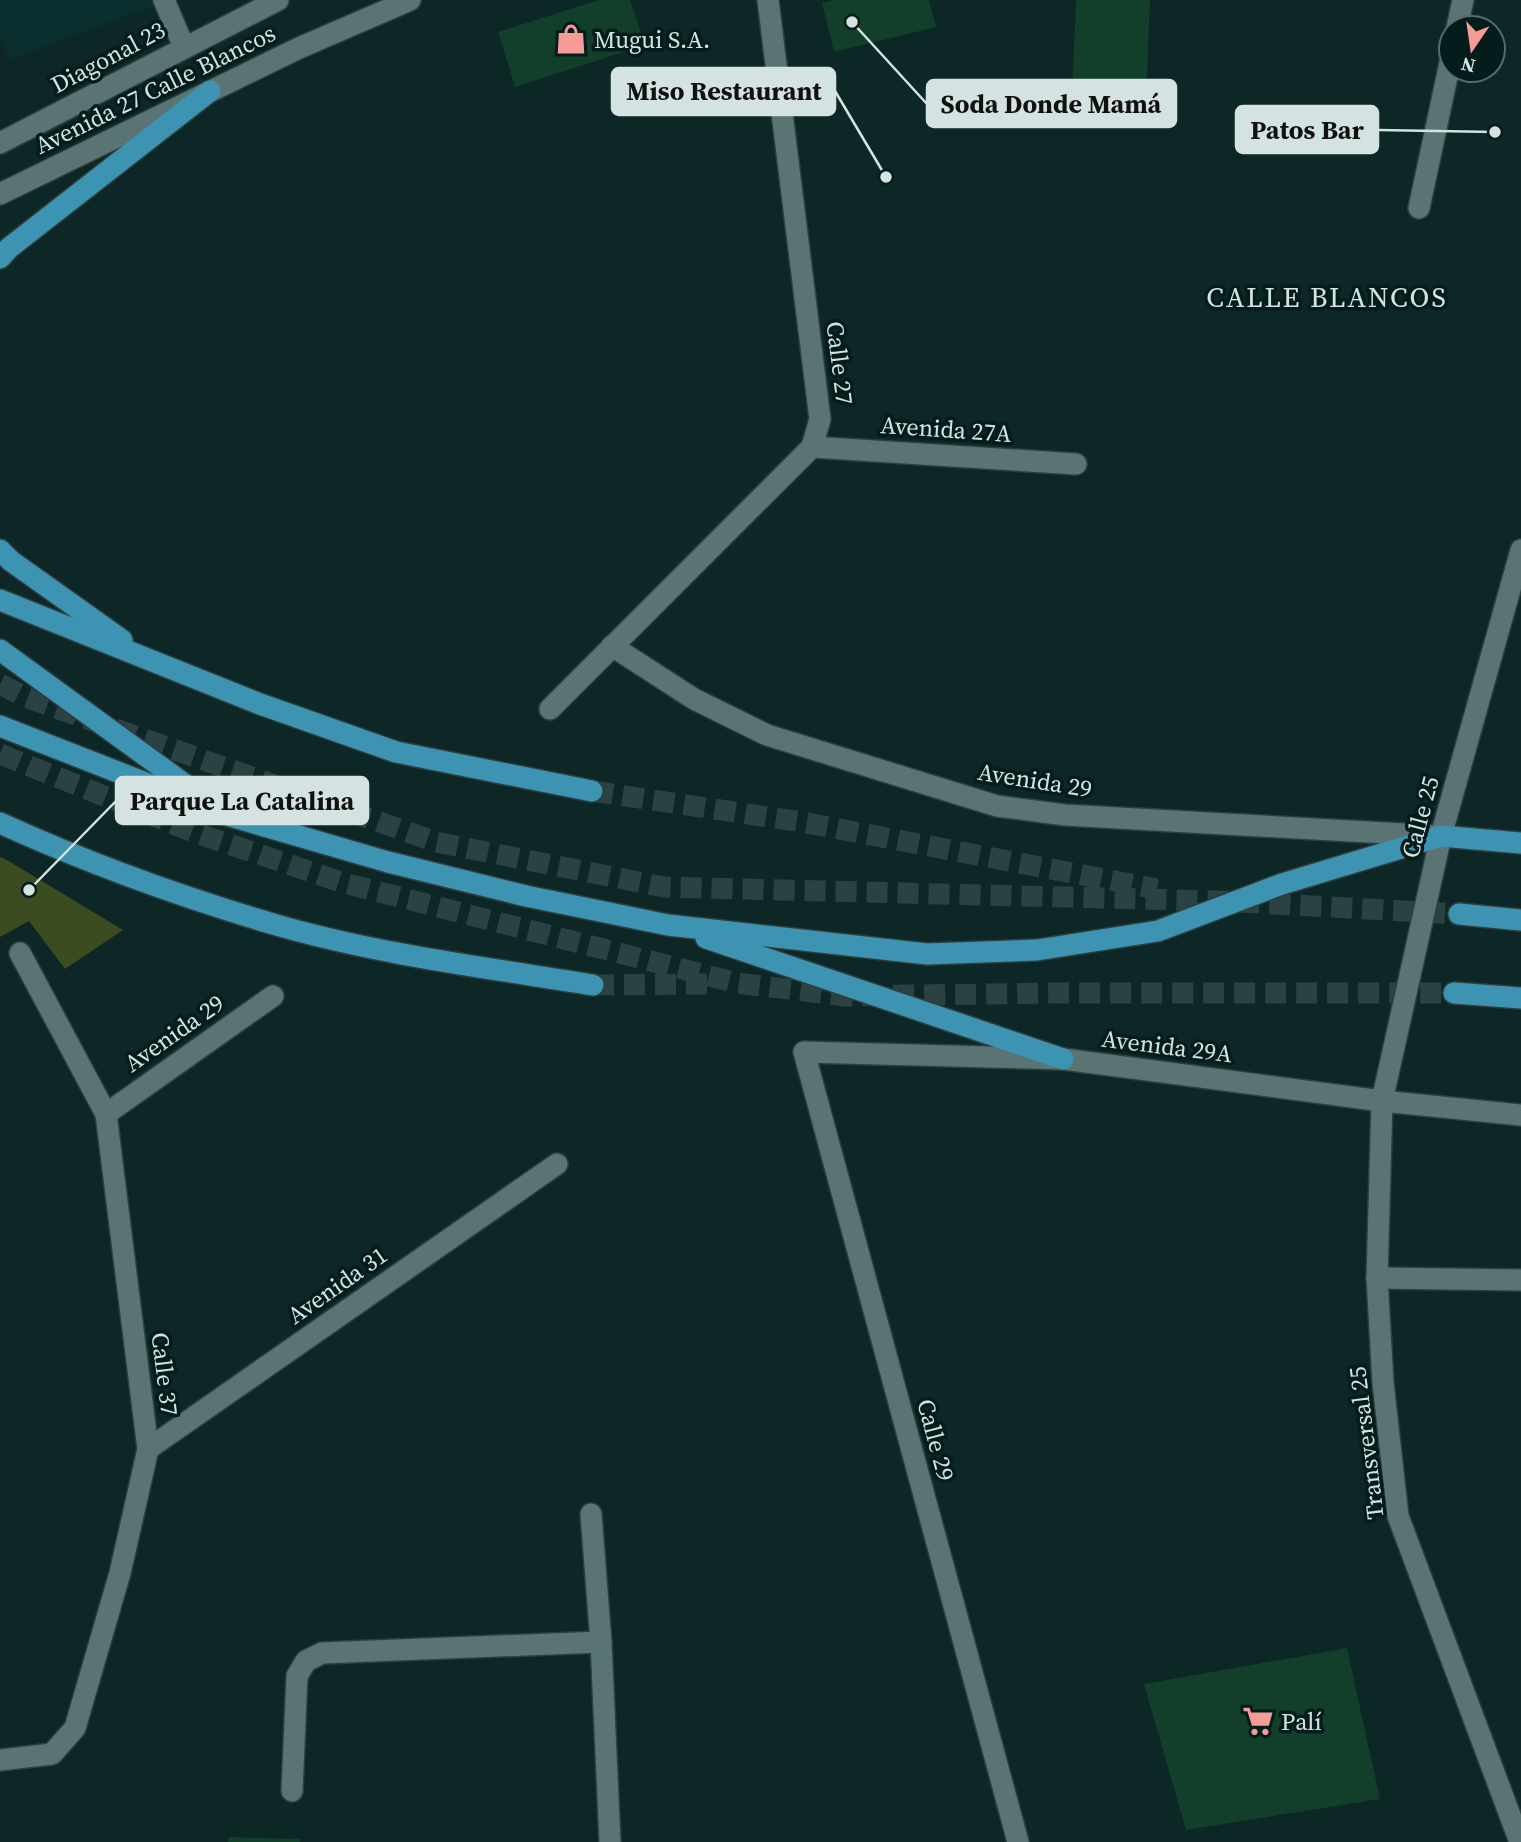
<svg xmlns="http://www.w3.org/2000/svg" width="1521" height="1842" font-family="'Source Serif 4',serif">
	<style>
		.built { fill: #0a2f2e }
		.green { fill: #3c4b20 }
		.building { fill: #113f29 }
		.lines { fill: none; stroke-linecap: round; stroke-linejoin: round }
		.trunk-tunnel { stroke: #2b4242; stroke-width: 21; stroke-dasharray: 21 10; stroke-linecap: butt }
		.service-casing { stroke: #2f3e3d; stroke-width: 24 }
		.minor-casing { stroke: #2f3e3d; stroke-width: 24 }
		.secondary-casing { stroke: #2f3e3d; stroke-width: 24 }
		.trunk-casing { stroke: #2f3e3d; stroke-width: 24 }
		.service { stroke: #597473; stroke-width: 21 }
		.minor { stroke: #597473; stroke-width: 21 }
		.secondary { stroke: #597473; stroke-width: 21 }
		.trunk { stroke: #3d94b2; stroke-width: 21 }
		.labels { text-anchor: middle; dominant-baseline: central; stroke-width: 7; stroke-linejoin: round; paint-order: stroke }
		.poi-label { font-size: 24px; fill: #d4e3e2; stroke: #041d1c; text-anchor: start }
		.street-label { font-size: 24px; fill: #d4e3e2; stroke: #041d1c }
		.quarter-label { font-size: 28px; letter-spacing: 2px; fill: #d4e3e2; stroke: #041d1c }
		.leader { fill: none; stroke: #d4e3e2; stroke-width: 2.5 }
		.callout-dot { fill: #d4e3e2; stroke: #041d1c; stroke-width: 2.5 }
		.callout { fill: #d4e3e2; stroke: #d4e3e2; stroke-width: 2.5 }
		.callout-label { font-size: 26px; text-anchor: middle; font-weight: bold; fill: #111 }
	</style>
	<rect width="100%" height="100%" fill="#0d2626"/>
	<path class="built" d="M0 0H171L10 59 0 39Z"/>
	<path class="green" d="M0 857 7 860 123 930 65 969 29 921 0 937Z"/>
	<g class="building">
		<path d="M599 0H630L645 45 515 87 498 32Z"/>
		<path d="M835 0H929L936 27 834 52 822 3Z"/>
		<path d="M1076 0H1150L1145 124 1071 120Z"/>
		<path d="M1347 1648 1380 1799 1186 1830 1144 1684Z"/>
		<path d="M229 1837 300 1839V1842H228Z"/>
	</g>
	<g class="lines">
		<g class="trunk-tunnel">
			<path d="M0 684 25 697 436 842 664 887 1221 901 1459 914"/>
			<path d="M0 754 193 832 344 883 737 983 845 996 1056 993H1454"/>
			<path d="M592 791 802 822 1157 889"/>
			<path d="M593 985 710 984"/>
		</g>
		<g class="service-casing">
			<g id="service">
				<path d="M164 0 184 47"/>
				<path d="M1457 28 1463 0"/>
				<path d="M1419 208 1451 58"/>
				<path d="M812 447 1076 464"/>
				<path d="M591 1514 601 1642 610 1842"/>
				<path d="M292 1791 297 1676 306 1661 322 1653 601 1642"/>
			</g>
		</g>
		<g class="minor-casing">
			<g id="minor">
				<path d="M612 646 694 699 767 735 997 806 1065 815 1439 836"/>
				<path d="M550 709 812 447 820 419 768 0"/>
				<path d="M106 1114 273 996"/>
				<path d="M1377 1278 1521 1280"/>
				<path d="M148 1449 557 1164"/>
				<path d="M0 1760 52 1754 75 1728 120 1573 148 1449 106 1114 20 953"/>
				<path d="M1018 1842 804 1052 1063 1059 1382 1101 1521 1115"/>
				<path d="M1520 1842 1398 1516 1383 1383 1377 1278 1382 1101 1441 836 1521 550"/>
			</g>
		</g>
		<g class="secondary-casing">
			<g id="secondary">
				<path d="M0 143 278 0"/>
				<path d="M0 194 299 48 410 0"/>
			</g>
		</g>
		<g class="trunk-casing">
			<g id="trunk">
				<path d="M0 258 9 248 210 91"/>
				<path d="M0 550 11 561 122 640"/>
				<path d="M0 600 260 704 396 752 592 791"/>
				<path d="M0 650 205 799"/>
				<path d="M0 726 230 816 388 862 526 896 668 925 927 954 1037 950 1158 931 1282 884 1441 836 1521 843"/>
				<path d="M0 823C90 864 184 898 280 926 382 955 489 968 593 985"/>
				<path d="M1459 914 1521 920"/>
				<path d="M706 938 1063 1059"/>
				<path d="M1454 993 1521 998"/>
			</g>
		</g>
		<use href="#service" class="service"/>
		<use href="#minor" class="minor"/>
		<use href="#secondary" class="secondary"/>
		<use href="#trunk" class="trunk"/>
	</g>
	<defs>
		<g id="shop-bare" transform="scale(2.415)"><path d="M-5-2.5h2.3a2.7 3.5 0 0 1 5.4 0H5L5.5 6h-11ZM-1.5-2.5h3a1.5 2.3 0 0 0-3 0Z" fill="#f59c96" stroke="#041d1c" stroke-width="2.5" paint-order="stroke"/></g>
		<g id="supermarket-bare" transform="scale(2.415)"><path d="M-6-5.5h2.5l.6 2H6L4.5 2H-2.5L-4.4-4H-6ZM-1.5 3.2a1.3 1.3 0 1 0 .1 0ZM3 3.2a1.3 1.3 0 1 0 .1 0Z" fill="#f59c96" stroke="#041d1c" stroke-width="2.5" paint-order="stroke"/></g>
	</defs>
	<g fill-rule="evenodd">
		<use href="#shop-bare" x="571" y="39"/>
		<use href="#supermarket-bare" x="1258" y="1721"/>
	</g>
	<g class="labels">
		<g class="poi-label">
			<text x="594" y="39">Mugui S.A.</text>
			<text x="1281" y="1721">Palí</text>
		</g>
		<g class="street-label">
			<text transform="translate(108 57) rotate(-28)">Diagonal 23</text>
			<text transform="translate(155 89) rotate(-26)">Avenida 27 Calle Blancos</text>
			<text transform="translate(840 363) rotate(83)">Calle 27</text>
			<text transform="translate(946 429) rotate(4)">Avenida 27A</text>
			<text transform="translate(1035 780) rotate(9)">Avenida 29</text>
			<text transform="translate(1420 817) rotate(-75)">Calle 25</text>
			<text transform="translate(174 1033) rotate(-35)">Avenida 29</text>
			<text transform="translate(1167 1046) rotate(7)">Avenida 29A</text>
			<text transform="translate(337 1285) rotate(-35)">Avenida 31</text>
			<text transform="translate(165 1374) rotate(83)">Calle 37</text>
			<text transform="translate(936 1440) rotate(75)">Calle 29</text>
			<text transform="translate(1366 1443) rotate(-97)">Transversal 25</text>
		</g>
		<g class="quarter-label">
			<text x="1327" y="297">CALLE BLANCOS</text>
		</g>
	</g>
	<path class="leader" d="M886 177L835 91M852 22L927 104M1495 132L1378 130M29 890L116 801"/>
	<g class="callout-dot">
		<circle cx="886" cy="177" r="7"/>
		<circle cx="852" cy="22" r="7"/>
		<circle cx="1495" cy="132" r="7"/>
		<circle cx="29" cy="890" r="7"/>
	</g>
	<g class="callout">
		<rect x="612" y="68" width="223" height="47" rx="7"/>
		<rect x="927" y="80" width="249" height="47" rx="7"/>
		<rect x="1236" y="106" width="142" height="47" rx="7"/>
		<rect x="116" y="777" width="252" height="47" rx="7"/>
	</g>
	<g class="callout-label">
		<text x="724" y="100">Miso Restaurant</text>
		<text x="1051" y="113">Soda Donde Mamá</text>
		<text x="1307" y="139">Patos Bar</text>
		<text x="242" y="810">Parque La Catalina</text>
	</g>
	<g transform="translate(1472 49) rotate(193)"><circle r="33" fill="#041d1c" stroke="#576c6b" stroke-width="2"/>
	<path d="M0-5L12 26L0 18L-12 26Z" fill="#f59c96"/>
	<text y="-10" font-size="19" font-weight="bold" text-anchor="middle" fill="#d4e3e2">N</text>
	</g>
</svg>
